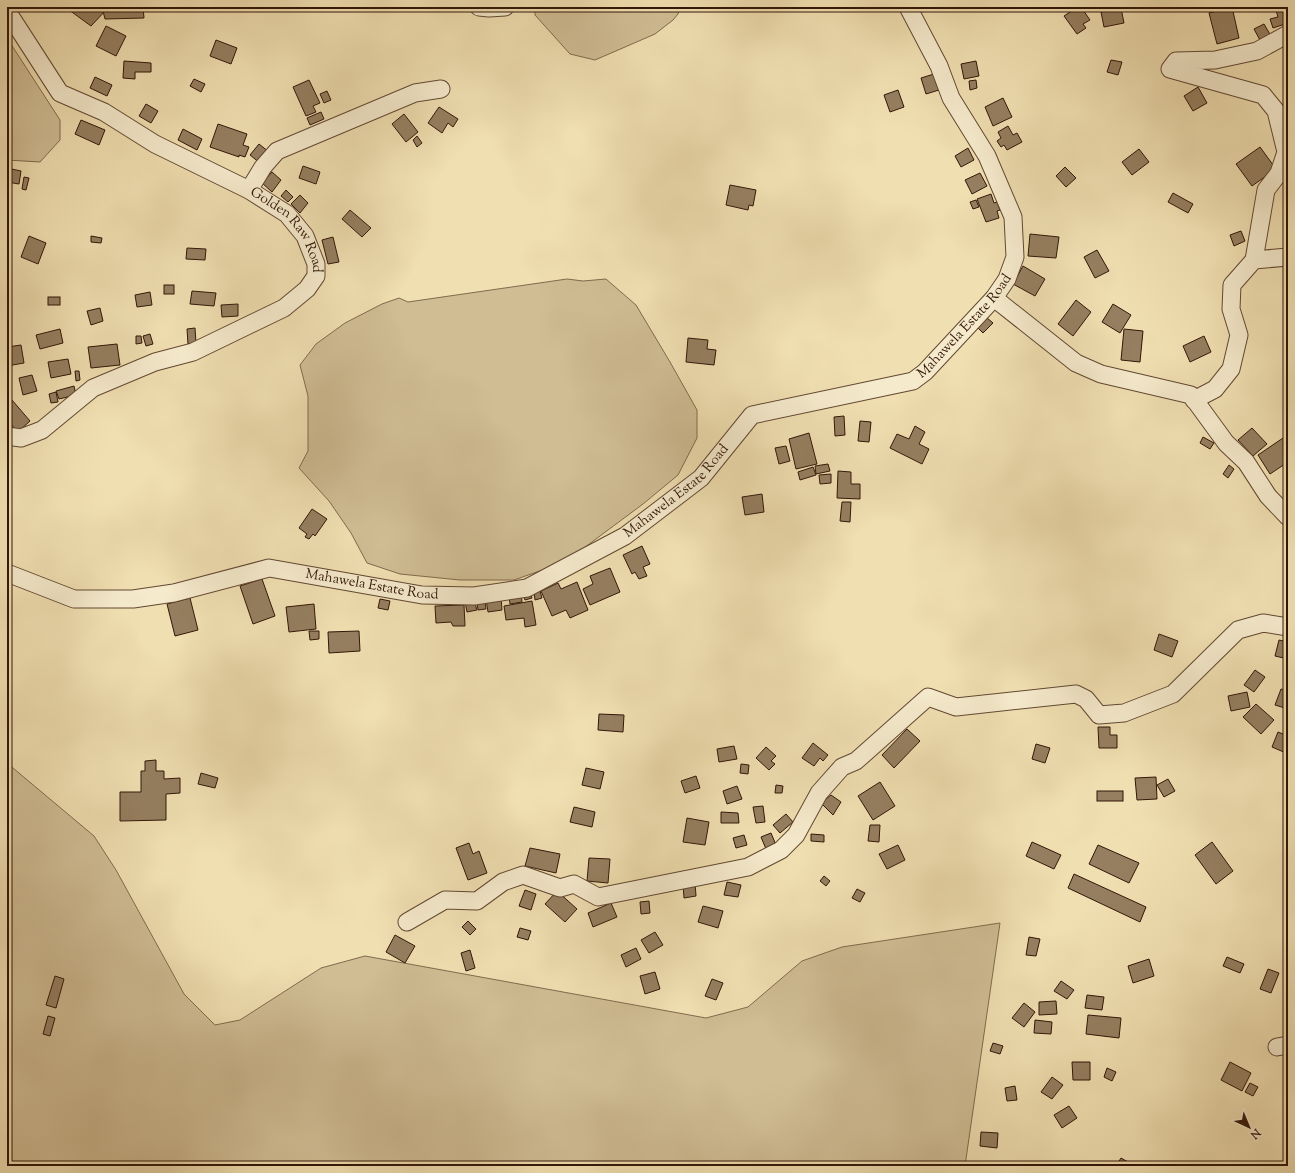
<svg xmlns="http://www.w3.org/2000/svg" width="1295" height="1173" font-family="'Sorts Mill Goudy',serif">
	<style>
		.green { fill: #d0bd94; stroke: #816a4e }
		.building { fill: #957f60; stroke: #321608 }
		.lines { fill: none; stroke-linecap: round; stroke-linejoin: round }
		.minor-casing { stroke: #624832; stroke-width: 19 }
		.minor { stroke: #f5eacc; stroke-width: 17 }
		.labels { text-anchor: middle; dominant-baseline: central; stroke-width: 4; stroke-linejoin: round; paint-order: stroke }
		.street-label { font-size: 14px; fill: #321608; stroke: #f5eacc }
	</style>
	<rect width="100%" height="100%" fill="#f0dfb1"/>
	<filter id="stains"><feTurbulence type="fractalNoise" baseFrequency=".005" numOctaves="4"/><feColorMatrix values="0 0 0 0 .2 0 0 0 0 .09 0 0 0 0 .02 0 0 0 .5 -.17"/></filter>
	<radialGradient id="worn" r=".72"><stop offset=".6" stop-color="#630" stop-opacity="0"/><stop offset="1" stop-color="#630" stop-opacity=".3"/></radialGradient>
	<g class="green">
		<path d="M535 7H680L678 14 673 20 655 34 595 60 570 54 535 15Z"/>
		<path d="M7 38 60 120V140L40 162 7 160Z"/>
		<path d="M567 279 583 281 606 279 636 305 670 362 697 410V438L678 475 643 504 565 562 514 580H460L400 574 367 563 351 533 329 501 299 468 308 451V396L300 365 316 344 345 323 382 304 399 298 408 302Z"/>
		<path d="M7 763 94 836 116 870 184 994 215 1025 240 1020 321 968 365 956 706 1018 748 1007 802 961 842 947 1000 923 965 1166H7Z"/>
	</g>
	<g class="building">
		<path d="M65 7H104L107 9 91 26Z"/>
		<path d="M102 7H143L144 18 105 19Z"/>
		<path d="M1078 7H1081L1090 20 1083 24 1086 28 1077 34 1064 16Z"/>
		<path d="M1232 7 1239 38 1217 44 1209 13Z"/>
		<path d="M1275 7H1288V23L1273 28 1270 19 1278 17Z"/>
		<path d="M1121 8 1124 23 1104 27 1101 12Z"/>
		<path d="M1264 24 1271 36 1261 42 1254 29Z"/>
		<path d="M106 26 126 36 116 56 96 46Z"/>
		<path d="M216 40 237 48 231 64 210 56Z"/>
		<path d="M1111 60 1122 62 1118 75 1107 72Z"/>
		<path d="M124 61 151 63V72H135V79L123 78Z"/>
		<path d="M976 61 979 76 964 79 961 64Z"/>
		<path d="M934 74 939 90 926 94 921 78Z"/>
		<path d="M95 77 112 85 107 96 90 88Z"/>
		<path d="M194 79 205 84 201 92 190 86Z"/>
		<path d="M309 80 320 103 313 106 316 112 306 116 293 87Z"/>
		<path d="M976 80 977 88 970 90 969 81Z"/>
		<path d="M1198 87 1207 103 1193 111 1184 96Z"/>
		<path d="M898 90 904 107 890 112 884 95Z"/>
		<path d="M327 91 331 100 324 103 320 94Z"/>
		<path d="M1003 98 1012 117 993 126 985 107Z"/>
		<path d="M146 104 158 111 151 123 139 116Z"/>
		<path d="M439 107 458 119 453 127 448 123 442 133 428 123Z"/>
		<path d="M321 112 324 119 310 125 307 118Z"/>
		<path d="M404 114 418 132 406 142 392 124Z"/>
		<path d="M81 120 105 130 99 145 75 134Z"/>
		<path d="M218 124 247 134 243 145 249 147 245 157 239 155V157L210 147Z"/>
		<path d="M1008 126 1013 135 1017 133 1022 142 1007 150 1004 145 1001 147 997 141 1001 138 998 132Z"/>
		<path d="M183 129 202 139 197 150 178 140Z"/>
		<path d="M417 136 422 143 417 147 413 140Z"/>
		<path d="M259 144 269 152 260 163 250 155Z"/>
		<path d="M1260 147 1276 169 1252 186 1236 164Z"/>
		<path d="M968 148 974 160 961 167 955 156Z"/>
		<path d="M1139 149 1149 162 1132 175 1122 162Z"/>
		<path d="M303 166 320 172 316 184 299 178Z"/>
		<path d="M1065 167 1076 178 1066 187 1056 176Z"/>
		<path d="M7 168 21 171 19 184 7 182Z"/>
		<path d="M272 172 281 180 272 192 262 183Z"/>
		<path d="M980 173 987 186 972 194 965 180Z"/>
		<path d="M24 177 29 178 26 190 22 189Z"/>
		<path d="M730 185 756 190 753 206 749 205 748 210 726 205Z"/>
		<path d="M286 190 293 197 288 202 281 196Z"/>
		<path d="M1173 193 1193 204 1188 213 1168 202Z"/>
		<path d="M991 194 994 203 997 202 1000 210 997 211 999 218 986 222 977 199Z"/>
		<path d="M300 195 308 203 300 213 291 204Z"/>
		<path d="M976 200 979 207 973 209 970 202Z"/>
		<path d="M350 210 371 228 362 237 342 219Z"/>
		<path d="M1241 231 1245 241 1234 246 1230 235Z"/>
		<path d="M1030 234 1059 237 1056 258 1028 256Z"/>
		<path d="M29 236 46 243 38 264 21 257Z"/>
		<path d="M91 236 102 238 101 243 91 242Z"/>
		<path d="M333 237 339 262 328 264 322 240Z"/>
		<path d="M187 248 206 249 205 260 186 259Z"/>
		<path d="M1097 250 1109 271 1095 278 1084 257Z"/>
		<path d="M1023 266 1045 279 1035 296 1013 284Z"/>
		<rect x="164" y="285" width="10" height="9"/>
		<path d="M192 291 216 293 214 306 190 304Z"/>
		<path d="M150 292 152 305 137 307 135 295Z"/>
		<rect x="48" y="297" width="12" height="8"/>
		<path d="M1076 300 1091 312 1073 336 1058 324Z"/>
		<path d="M238 304V316L222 317 221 305Z"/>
		<path d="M1113 304 1131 315 1120 333 1102 322Z"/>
		<path d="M100 308 103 321 91 325 87 311Z"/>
		<path d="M986 317 993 323 983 333 976 326Z"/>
		<path d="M195 328 196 343 188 344 187 329Z"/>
		<path d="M60 329 63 343 40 349 36 335Z"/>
		<path d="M1124 329 1143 331 1140 362 1121 360Z"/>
		<path d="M150 334 153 344 146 346 143 336Z"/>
		<path d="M136 336H141L142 343 136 344Z"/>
		<path d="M1204 336 1211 352 1190 362 1183 346Z"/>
		<path d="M688 338 708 340 707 349 716 350 714 365 686 362Z"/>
		<path d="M117 344 120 365 91 368 88 347Z"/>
		<path d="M21 345 24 363 7 366V347Z"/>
		<path d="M68 359 71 374 51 378 48 362Z"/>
		<path d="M75 371H79L80 380 76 381Z"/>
		<path d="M32 375 37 391 23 395 19 378Z"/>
		<path d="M74 386 76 395 59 399 56 391Z"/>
		<path d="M56 392 58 402 51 403 49 394Z"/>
		<path d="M12 400 30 421 18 432 7 420V405Z"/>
		<path d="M844 416 845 435 835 436 834 417Z"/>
		<path d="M860 421 871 422 869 442 858 441Z"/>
		<path d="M915 426 925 432 919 444 929 449 922 464 890 448 897 434 909 439Z"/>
		<path d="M1252 428 1267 444 1253 456 1238 440Z"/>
		<path d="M809 433 817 464 796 469 789 439Z"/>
		<path d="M1203 437 1214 443 1210 449 1200 443Z"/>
		<path d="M1283 438 1288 446V462L1270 474 1258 455Z"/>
		<path d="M786 446 790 461 779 464 775 448Z"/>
		<path d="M828 464 830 471 816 474 815 466Z"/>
		<path d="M1229 465 1234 469 1228 478 1223 474Z"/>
		<path d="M813 467 816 475 800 480 798 472Z"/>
		<path d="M838 471 851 472V484H860V499L837 498Z"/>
		<path d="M831 474V483L820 484 819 475Z"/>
		<path d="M762 494 764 512 745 515 742 497Z"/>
		<path d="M842 502H851L850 522 840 521Z"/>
		<path d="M312 509 327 519 315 536 313 534 309 539 305 537 307 534 299 528Z"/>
		<path d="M642 546 650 564 643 567 647 576 639 579 635 572 632 574 623 555Z"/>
		<path d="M610 568 620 592 590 605 583 589 593 584 590 576Z"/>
		<path d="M262 579 275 616 253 624 240 586Z"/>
		<path d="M577 582 588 610 570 618 566 610 552 616 541 591 558 583 561 589Z"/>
		<path d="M540 591 542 598 535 600 534 592Z"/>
		<path d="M530 592 532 598 525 600 523 594Z"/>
		<path d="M521 594 522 602 510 604 509 597Z"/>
		<path d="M501 597 502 610 488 612 486 599Z"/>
		<path d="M190 598 198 630 175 636 167 604Z"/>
		<path d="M380 599 390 601 388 610 378 608Z"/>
		<path d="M474 600 477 610 467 612 465 602Z"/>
		<path d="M532 601 536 625 525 627 524 618 506 620 504 606Z"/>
		<path d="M477 602H485L486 609 478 610Z"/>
		<path d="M314 604 316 629 289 632 286 607Z"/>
		<path d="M464 605 465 626H453L451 622 436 623 435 606Z"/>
		<path d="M309 631H319V639L310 640Z"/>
		<path d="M359 631 360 651 329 653 328 632Z"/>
		<path d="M1159 634 1178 641 1172 657 1154 650Z"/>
		<path d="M1279 640 1288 642V659L1275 656Z"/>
		<path d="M1255 670 1265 677 1254 692 1244 685Z"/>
		<path d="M1281 689 1288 691V709L1275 705Z"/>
		<path d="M1247 692 1250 707 1231 711 1228 696Z"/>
		<path d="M1256 704 1274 720 1261 734 1243 717Z"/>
		<path d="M599 714 624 715 623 732 598 730Z"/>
		<path d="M1098 727H1110V735H1117V748H1099Z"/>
		<path d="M907 729 920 741 894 768 882 755Z"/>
		<path d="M1278 732 1288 736V747L1286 753 1272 747Z"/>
		<path d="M813 743 828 755 823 761 820 758 814 766 802 758Z"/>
		<path d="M1036 744 1050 748 1045 763 1032 759Z"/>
		<path d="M734 746 737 759 719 762 717 749Z"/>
		<path d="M766 747 776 756 771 761 775 764 769 770 756 758Z"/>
		<path d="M156 760V771H164V779L180 778V793L166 794V820L120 821V792H141V771H145V761Z"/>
		<path d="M741 764 749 765 748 774 740 773Z"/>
		<path d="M586 768 604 772 600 789 582 785Z"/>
		<path d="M201 773 218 778 215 788 198 784Z"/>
		<path d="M696 776 700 788 685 793 681 781Z"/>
		<path d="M1156 777 1157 799 1137 800 1135 778Z"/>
		<path d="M1168 779 1175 791 1164 797 1157 785Z"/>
		<path d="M880 782 895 806 873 820 858 796Z"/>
		<path d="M776 785 783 786 782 793H775Z"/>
		<path d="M737 786 742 799 727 804 723 791Z"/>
		<rect x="1097" y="791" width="26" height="10"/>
		<path d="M831 795 841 802 833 815 821 803Z"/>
		<path d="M763 806 765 822 756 823 753 807Z"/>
		<path d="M574 807 595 812 592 827 570 822Z"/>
		<path d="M721 812 738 813 739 823H721Z"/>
		<path d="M786 814 793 822 780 833 773 825Z"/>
		<path d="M687 818 709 822 705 845 683 842Z"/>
		<path d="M870 825H880L879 842 868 841Z"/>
		<path d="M771 833 776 845 766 849 761 837Z"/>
		<path d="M811 834 824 835V842L811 841Z"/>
		<path d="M744 835 747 845 736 848 733 838Z"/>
		<path d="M1032 842 1061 855 1054 869 1026 856Z"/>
		<path d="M1212 842 1233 871 1216 884 1195 855Z"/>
		<path d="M469 843 473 854 479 851 487 873 468 880 456 848Z"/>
		<path d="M898 845 905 860 887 869 879 854Z"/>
		<path d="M1098 845 1139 863 1129 883 1089 864Z"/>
		<path d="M530 848 560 854 556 873 525 866Z"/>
		<path d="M589 858 610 859 608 883 587 881Z"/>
		<path d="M1074 874 1146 907 1140 922 1068 888Z"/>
		<path d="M824 876 830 881 826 886 820 881Z"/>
		<path d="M727 882 741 885 738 897 724 895Z"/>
		<path d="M695 883 696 896 684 898 683 884Z"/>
		<path d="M857 889 865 893 860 902 852 898Z"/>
		<path d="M525 890 536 894 531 910 519 906Z"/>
		<path d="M557 891 577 909 565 922 545 904Z"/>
		<path d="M649 901 650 913 641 914 640 902Z"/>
		<path d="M611 903 617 917 593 927 588 913Z"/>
		<path d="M703 906 723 911 718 928 698 922Z"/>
		<path d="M468 921 476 929 470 935 462 927Z"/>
		<path d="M520 928 531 931 528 940 517 937Z"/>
		<path d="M655 932 663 945 649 953 641 940Z"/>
		<path d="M395 935 415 946 405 963 386 952Z"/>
		<path d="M1029 937 1040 939 1036 956 1026 955Z"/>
		<path d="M636 948 641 959 626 967 621 955Z"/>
		<path d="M470 950 475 968 466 971 461 953Z"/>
		<path d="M1227 957 1244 964 1240 973 1223 966Z"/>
		<path d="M1149 959 1154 976 1133 983 1128 966Z"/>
		<path d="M1268 969 1279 973 1271 993 1260 989Z"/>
		<path d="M655 972 660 989 645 994 640 976Z"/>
		<path d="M55 976 64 979 56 1008 46 1005Z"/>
		<path d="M712 979 723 983 716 1000 705 996Z"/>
		<path d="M1061 981 1074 990 1067 999 1054 991Z"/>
		<path d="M1087 995 1104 997 1102 1010 1085 1008Z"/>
		<path d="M1056 1001 1057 1014 1039 1015V1002Z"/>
		<path d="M1024 1003 1035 1012 1024 1027 1012 1018Z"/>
		<path d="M1088 1015 1121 1018 1119 1038 1086 1034Z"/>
		<path d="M48 1016 55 1018 50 1036 43 1034Z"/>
		<path d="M1035 1020 1052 1022 1051 1034 1034 1033Z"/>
		<path d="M993 1043 1003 1046 1000 1054 990 1051Z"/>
		<path d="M1072 1062H1090V1080H1073Z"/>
		<path d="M1230 1062 1251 1073 1242 1091 1221 1080Z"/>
		<path d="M1107 1068 1116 1072 1112 1081 1104 1077Z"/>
		<path d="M1052 1077 1063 1085 1052 1099 1041 1092Z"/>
		<path d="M1250 1083 1258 1087 1253 1096 1245 1092Z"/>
		<path d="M1015 1086 1017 1100 1007 1101 1005 1088Z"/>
		<path d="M1069 1106 1077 1118 1062 1128 1054 1115Z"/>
		<path d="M981 1132 998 1133 997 1148 980 1146Z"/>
		<path d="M1121 1158 1135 1166H1116Z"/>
	</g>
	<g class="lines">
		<g class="minor-casing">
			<g id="minor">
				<path d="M479 7 489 8 505 7"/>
				<path id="s1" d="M7 12 9 14 60 93 104 112 155 144 249 190 287 214 305 236 316 264V276L307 289 284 308 193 352 155 362 93 388 42 430 21 438 7 436"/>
				<path d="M249 190 263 167 277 151 415 93 441 89"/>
				<path d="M1254 260 1266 190 1279 173 1286 152 1276 111 1263 95 1170 69 1176 61 1215 60 1257 51 1288 34"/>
				<path d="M994 298 1076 363 1101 374 1191 395 1226 443 1246 462 1268 496 1288 517"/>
				<path d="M1194 400 1215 389 1231 369 1239 335 1231 309 1232 285 1254 260 1288 257"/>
				<path id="s2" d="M7 573 74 599H133L174 593 269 568 422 595 474 596 527 588 625 536 701 478 752 415 913 381 925 372 994 298 1007 279 1015 257 1013 217 987 156 951 98 939 66 908 7"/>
				<path d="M407 922 445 900 477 901 503 882 523 875 560 888 574 884 598 897 748 867 781 850 796 835 819 793 842 767 856 761 928 697 956 707 1076 694 1086 699 1099 715 1124 713 1173 694 1238 630 1263 623 1288 627"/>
				<path d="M1277 1047 1288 1045"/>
			</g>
		</g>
		<use href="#minor" class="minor"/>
	</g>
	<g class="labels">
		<g class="street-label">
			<text stroke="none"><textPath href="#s1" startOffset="367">Golden Raw Road</textPath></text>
			<text stroke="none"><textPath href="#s2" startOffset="1059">Mahawela Estate Road</textPath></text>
			<text stroke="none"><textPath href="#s2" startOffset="711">Mahawela Estate Road</textPath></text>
			<text stroke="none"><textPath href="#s2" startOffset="375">Mahawela Estate Road</textPath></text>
		</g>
	</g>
	<rect width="1295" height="1173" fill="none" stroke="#f0dfb1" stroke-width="24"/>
	<rect x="8" y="8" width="1279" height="1157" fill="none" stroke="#321608" stroke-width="2"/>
	<rect x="12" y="12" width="1271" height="1149" fill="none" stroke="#321608"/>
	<g transform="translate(1249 1127) rotate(136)" stroke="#f5eacc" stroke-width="3" paint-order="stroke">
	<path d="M0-3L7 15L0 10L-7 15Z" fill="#321608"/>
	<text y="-6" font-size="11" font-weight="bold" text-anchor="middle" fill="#321608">N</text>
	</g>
	<rect width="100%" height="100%" filter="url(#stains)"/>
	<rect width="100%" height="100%" fill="url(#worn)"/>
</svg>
